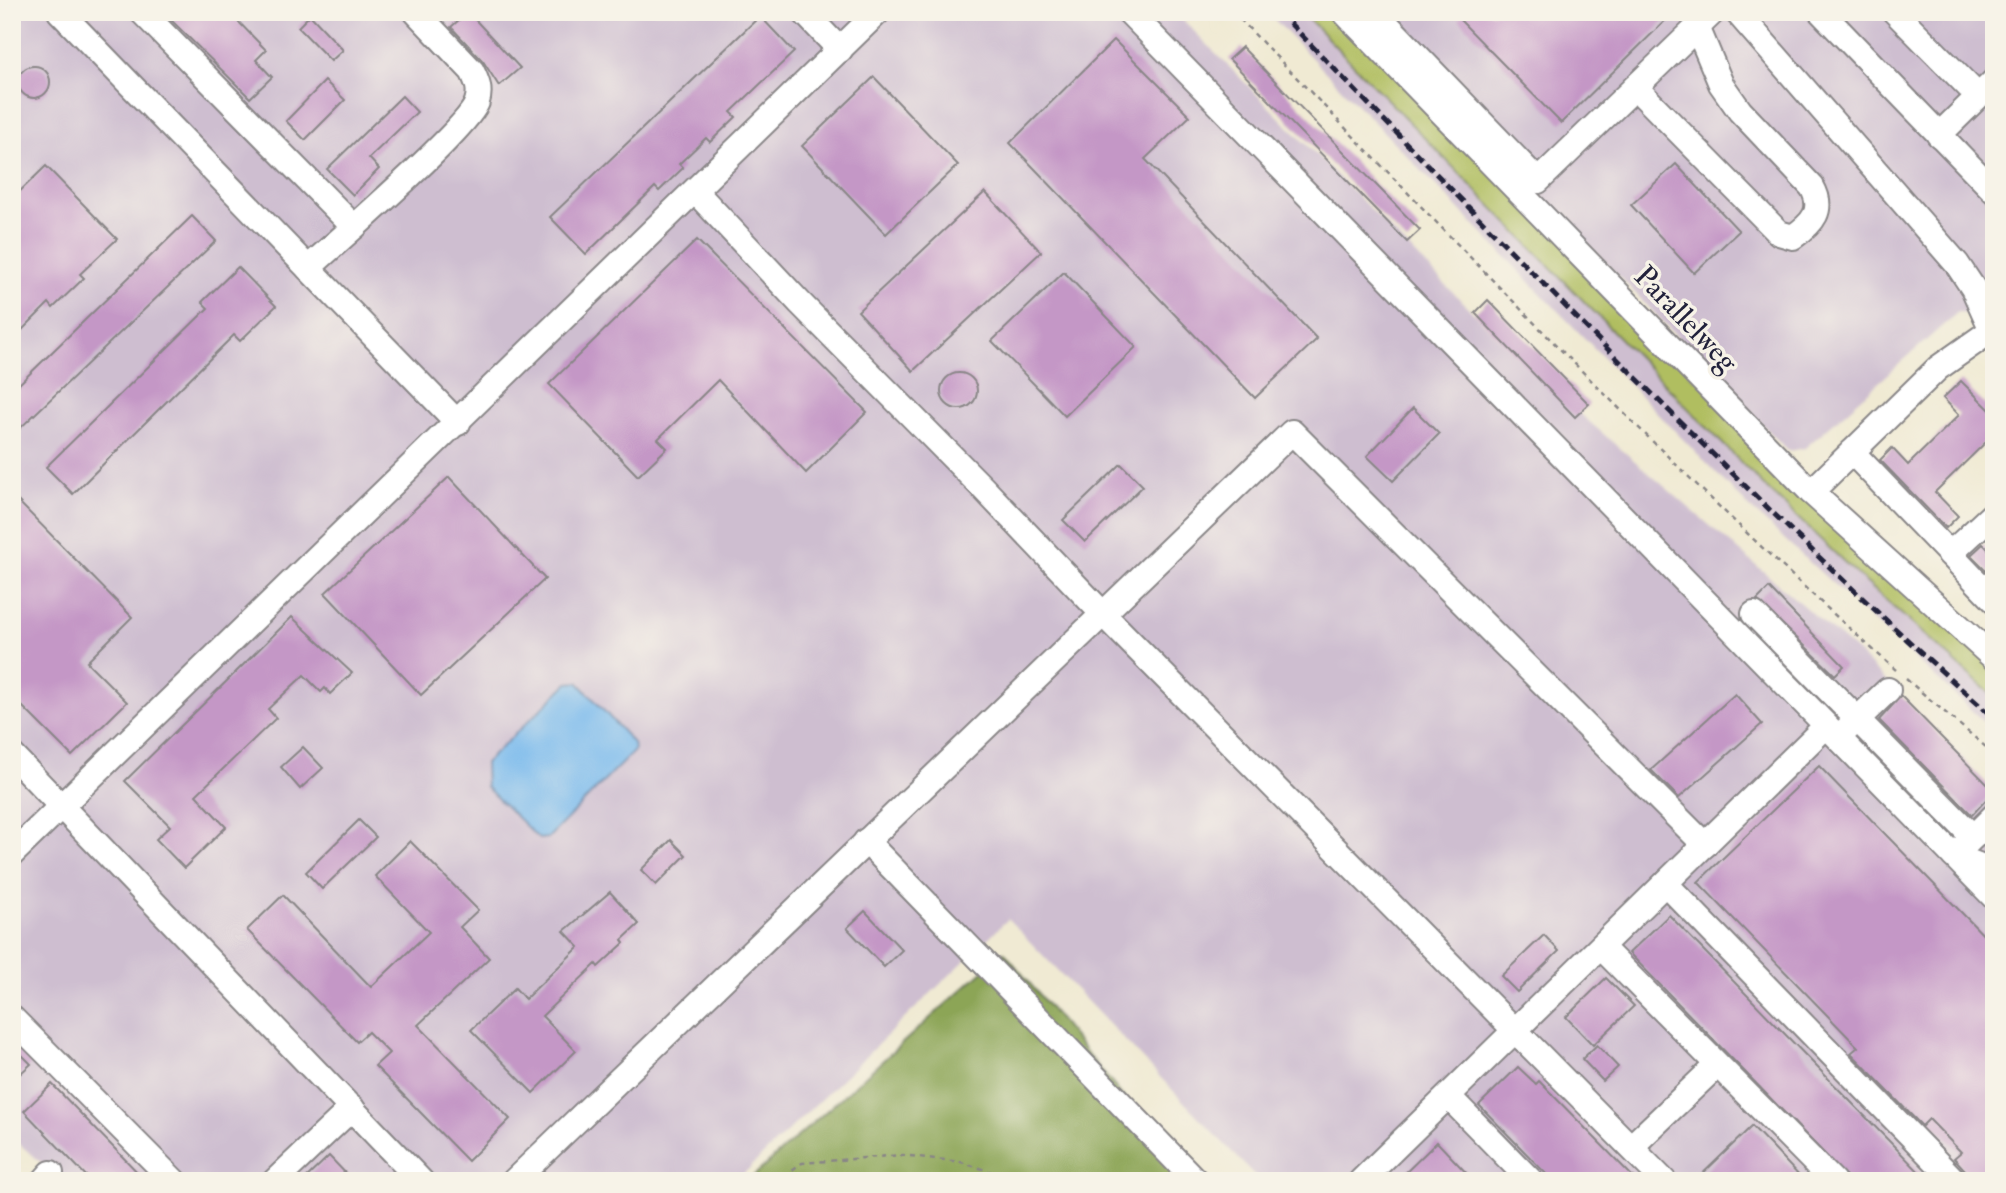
<svg xmlns="http://www.w3.org/2000/svg" width="2006" height="1193" font-family="'IM FELL Double Pica',serif">
	<style>
		.industrial { fill: #cebed0 }
		.green { fill: #b0be60; stroke: #69704e; stroke-width: 2 }
		.forest { fill: #8ca556; stroke: #576448; stroke-width: 2 }
		.water { fill: #78b9ed; stroke: #4d6e94; stroke-width: 2 }
		.building { fill: #c497c6 }
		.lines { fill: none; stroke-linecap: round; stroke-linejoin: round }
		.minor-casing { stroke: #898687; stroke-width: 28 }
		.path { stroke: #898687; stroke-width: 2.5; stroke-dasharray: 5 5; stroke-linecap: butt }
		.minor { stroke: #fff; stroke-width: 24 }
		.rail { stroke: #22223b; stroke-width: 5; stroke-dasharray: 10 5; stroke-linecap: butt }
		.labels { text-anchor: middle; dominant-baseline: central; stroke-width: 7; stroke-linejoin: round; paint-order: stroke }
		.street-label { font-size: 30px; fill: #22223b; stroke: #f7f3e8 }
	</style>
	<rect width="100%" height="100%" fill="#f7f3e8"/>
	<filter id="ink" filterUnits="userSpaceOnUse"><feTurbulence type="fractalNoise" baseFrequency=".0143" numOctaves="2"/><feDisplacementMap in="SourceGraphic" scale="14" xChannelSelector="R" yChannelSelector="G"/><feConvolveMatrix kernelMatrix="1 2 1 2 8 2 1 2 1" color-interpolation-filters="sRGB"/></filter>
	<filter id="wash" filterUnits="userSpaceOnUse"><feTurbulence type="fractalNoise" baseFrequency=".00686" numOctaves="4" result="noise"/><feDisplacementMap in="SourceGraphic" scale="28" xChannelSelector="R" yChannelSelector="G"/><feGaussianBlur stdDeviation="1.57" result="paint"/><feColorMatrix in="noise" values="0 0 0 0 0 0 0 0 0 0 0 0 0 0 0 0 0 1.4 0 .05"/><feComposite in="paint" operator="in"/></filter>
	<g filter="url(#wash)">
		<rect width="100%" height="100%" fill="#f0ead3"/>
		<g class="industrial">
			<path d="M12 12H1175L1536 376 1858 653 1994 791V1181H1260L1008 919 736 1181H63L12 1138Z"/>
			<path d="M1267 12H1302L1760 482 1861 578 1994 697V731L1747 505Z"/>
			<path d="M1363 12H1994V303L1971 313 1958 312 1805 448 1788 451Z"/>
		</g>
		<path class="green" d="M1302 12H1333L1994 668V697L1861 578 1760 482Z"/>
		<path class="forest" d="M1004 952 1192 1181H748Z"/>
		<path class="water" d="M578 682 633 743 634 751 548 838 539 839 486 787 485 763 568 683Z"/>
		<g id="blocks">
			<g class="building">
				<path d="M163 12H229L266 50 256 60 272 77 250 98Z"/>
				<path d="M468 12 520 68 499 86 483 61 451 27Z"/>
				<path d="M1466 12H1674L1561 123 1459 19Z"/>
				<path d="M310 15 343 50 331 61 298 27Z"/>
				<path d="M760 16 794 52 731 112 736 117 710 142 706 138 679 164 683 168 659 191 655 187 586 254 550 217Z"/>
				<path d="M1114 40 1190 116 1145 159 1317 339 1255 398 1010 143Z"/>
				<path d="M1242 47 1420 230 1407 242 1229 59Z"/>
				<circle cx="34" cy="82" r="16"/>
				<path d="M874 77 958 165 886 234 802 146Z"/>
				<path d="M325 81 345 100 305 140 286 121Z"/>
				<path d="M402 96 417 112 369 158 379 169 353 195 327 169Z"/>
				<path d="M1676 164 1739 231 1694 273 1631 205Z"/>
				<path d="M46 166 117 239 80 274 84 278 53 308 49 303 21 331 12 322V199Z"/>
				<path d="M985 192 1041 252 913 371 858 311Z"/>
				<path d="M192 216 216 241 12 436V391Z"/>
				<path d="M697 240 867 412 806 473 718 380 658 439 667 448 638 476 549 384Z"/>
				<path d="M238 267 276 306 240 341 234 335 73 494 46 467 208 308 202 302Z"/>
				<path d="M1064 272 1136 347 1065 416 992 341Z"/>
				<path d="M1488 300 1589 404 1575 417 1475 313Z"/>
				<circle cx="959" cy="391" r="18"/>
				<path d="M1961 381 1994 414V450L1986 442 1935 492 1958 516 1946 528 1880 460 1892 448 1908 465 1959 415 1943 398Z"/>
				<path d="M1413 408 1439 434 1393 481 1367 456Z"/>
				<path d="M1121 464 1143 486 1085 542 1063 520Z"/>
				<path d="M449 477 545 579 421 695 325 593Z"/>
				<path d="M12 495 132 617 87 662 127 702 72 756 12 696Z"/>
				<path d="M1983 544 1994 555V578L1971 555Z"/>
				<path d="M1769 588 1844 666 1835 675 1757 600Z"/>
				<path d="M292 617 352 673 330 694 325 688 321 692 304 675 268 709 276 718 196 795 226 827 184 868 156 839 170 826 125 781Z"/>
				<path d="M1735 694 1762 724 1679 798 1651 770Z"/>
				<path d="M1901 696 1994 791 1972 815 1879 720Z"/>
				<path d="M303 747 323 768 300 789 281 767Z"/>
				<path d="M1819 766 1994 946V1181H1969L1966 1171 1954 1158 1961 1152 1929 1119 1922 1126 1851 1053 1858 1047 1698 882Z"/>
				<path d="M359 820 376 837 322 889 306 872Z"/>
				<path d="M671 840 686 855 656 885 641 870Z"/>
				<path d="M410 841 478 910 460 927 489 958 418 1025 510 1119 468 1161 375 1066 389 1053 368 1032 357 1042 247 930 283 895 371 987 429 932 375 876Z"/>
				<path d="M610 892 639 924 622 940 624 943 598 967 596 964 542 1016 576 1051 533 1093 471 1030 515 988 525 999 579 947 564 931Z"/>
				<path d="M865 911 902 950 884 967 847 928Z"/>
				<path d="M1669 915 1928 1181H1851L1709 1035 1629 953Z"/>
				<path d="M1544 935 1559 951 1517 992 1501 976Z"/>
				<path d="M1606 978 1634 1006 1593 1045 1566 1017Z"/>
				<path d="M12 1045 31 1064 12 1081Z"/>
				<path d="M1597 1045 1618 1067 1603 1081 1582 1059Z"/>
				<path d="M1518 1067 1536 1084 1539 1081 1637 1181H1553L1479 1105Z"/>
				<path d="M52 1084 146 1181H91L24 1111Z"/>
				<path d="M1752 1126 1804 1181H1695Z"/>
				<path d="M1437 1142 1474 1181H1397Z"/>
				<path d="M329 1156 353 1181H303Z"/>
			</g>
		</g>
	</g>
	<g filter="url(#ink)">
		<use href="#blocks" fill-opacity="0" stroke="#898687" stroke-width="2"/>
		<g class="lines">
			<g class="minor-casing">
				<g id="minor">
					<path d="M60 12 458 423"/>
					<path d="M142 12 354 227"/>
					<path d="M804 12 840 50"/>
					<path d="M1129 12 1994 897"/>
					<path d="M1344 12 1811 492 1994 658"/>
					<path d="M1375 12 1538 181 1713 12"/>
					<path d="M1737 12 1957 264 1973 288 1992 330 1938 368 1811 492"/>
					<path d="M1821 12 1994 191"/>
					<path d="M1895 12 1978 96"/>
					<path d="M1635 87 1779 233 1793 237C1813 223 1825 210 1812 187L1740 111 1721 84 1697 27"/>
					<path d="M1939 135 1994 81"/>
					<path d="M695 191 800 303 983 488 1102 613 1664 1181"/>
					<path d="M308 268C335 244 470 126 477 102 481 90 477 81 472 71L416 12"/>
					<path d="M1852 452 1994 600"/>
					<path d="M1950 554 1994 513"/>
					<path d="M1754 614 1973 837"/>
					<path d="M1845 731 1888 690"/>
					<path d="M12 755 421 1181"/>
					<path d="M1994 816 1954 856 1994 871"/>
					<path d="M866 841 1196 1181"/>
					<path d="M12 854 878 12"/>
					<path d="M1666 884 1955 1181"/>
					<path d="M1601 947 1833 1181"/>
					<path d="M12 1018 174 1181"/>
					<path d="M1449 1097 1531 1181"/>
					<path d="M1631 1147 1717 1065"/>
					<path d="M44 1181 51 1173"/>
					<path d="M275 1181 352 1108"/>
					<path d="M514 1181 1292 432 1705 845"/>
					<path d="M1361 1181 1826 726"/>
				</g>
			</g>
			<g class="path">
				<path d="M1233 12C1450 235 1663 464 1896 670"/>
				<path d="M1906 679 1994 754"/>
				<path d="M776 1181 802 1163 902 1155 961 1162 1019 1181"/>
			</g>
			<use href="#minor" class="minor"/>
			<path class="rail" d="M1279 12C1513 252 1743 496 1994 718"/>
		</g>
	</g>
	<g class="labels">
		<g class="street-label">
			<text transform="translate(1686 319) rotate(46)">Parallelweg</text>
		</g>
	</g>
	<rect width="2006" height="1193" fill="none" stroke="#f7f3e8" stroke-width="42"/>
</svg>
